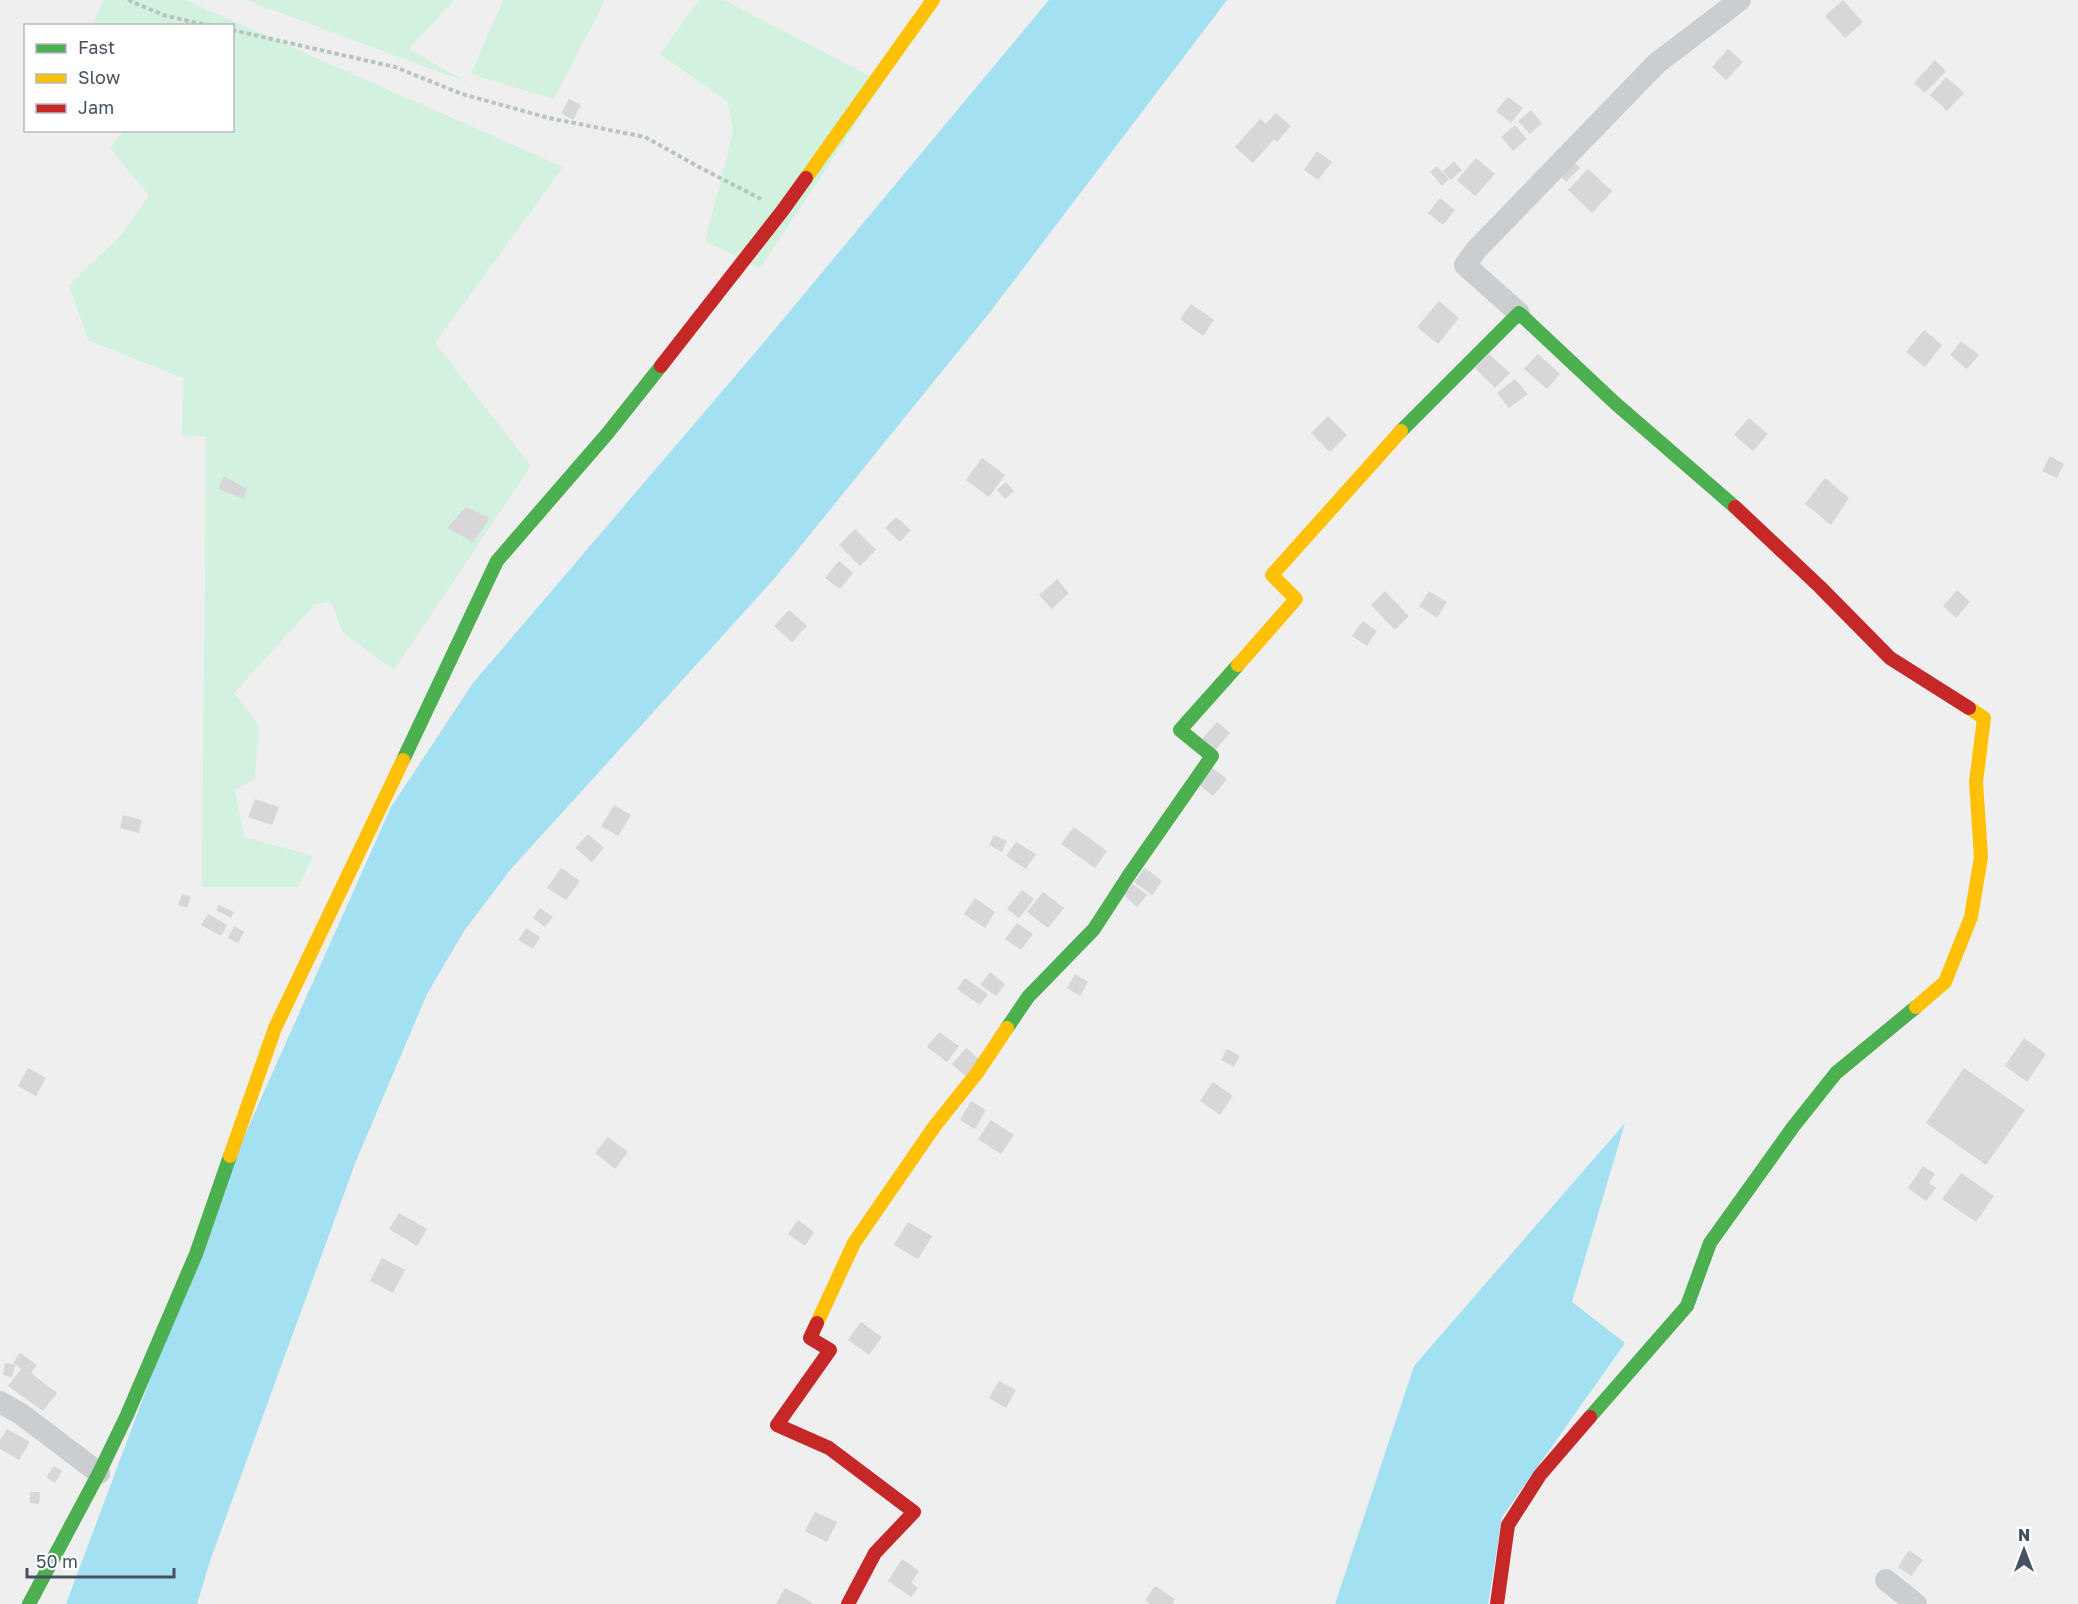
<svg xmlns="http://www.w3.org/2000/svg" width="2078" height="1604" font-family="'Golos Text',sans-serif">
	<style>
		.green { fill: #d2f1de }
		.water { fill: #a3e0f2 }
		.building { fill: #d7d7d9 }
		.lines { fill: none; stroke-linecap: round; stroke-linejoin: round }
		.path { stroke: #b7c5c1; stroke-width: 4; stroke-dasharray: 4.5 3; stroke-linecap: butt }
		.street { stroke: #cbced1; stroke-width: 22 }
		.fast { stroke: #4caf50; stroke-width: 14 }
		.slow { stroke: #ffc107; stroke-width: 14 }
		.jam { stroke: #c62828; stroke-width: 14 }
	</style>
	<rect width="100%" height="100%" fill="#f0efef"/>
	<g class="green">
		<path d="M104 0H185L563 167 435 343 531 466 394 670 343 633 331 602 314 605 234 693 259 726 255 779 235 790 244 837 313 856 298 887H202L206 437 182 435 183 378 88 340 69 285 121 235 149 196 110 148 124 131 232 130V26L92 25Z"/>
		<path d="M246 0H454L409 49 469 83Z"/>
		<path d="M503 0H605L554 99 471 74Z"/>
		<path d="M699 0H724L883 83 760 268 705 241 733 132 728 102 660 54Z"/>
	</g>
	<g class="water">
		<path d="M1049 0H1227L990 312 774 579 511 869 464 931 427 994 356 1161 211 1558 197 1604H66L226 1177 391 807 473 683 765 341Z"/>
		<path d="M1625 1123 1572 1302 1625 1343 1502 1517 1488 1604H1335L1414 1366Z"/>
	</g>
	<g class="building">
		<path d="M1843 0 1863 22 1845 38 1825 16Z"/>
		<path d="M1728 49 1743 62 1726 80 1712 67Z"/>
		<path d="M1935 60 1946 71 1925 93 1914 83Z"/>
		<path d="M1946 77 1964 93 1947 111 1930 95Z"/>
		<path d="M1508 97 1523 108 1511 123 1496 111Z"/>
		<path d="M569 99 581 105 573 120 561 113Z"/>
		<path d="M1531 110 1542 123 1530 134 1518 121Z"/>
		<path d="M1276 113 1291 126 1277 142 1274 139 1253 163 1235 147 1260 119 1266 124Z"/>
		<path d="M1515 125 1527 139 1513 151 1501 137Z"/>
		<path d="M1317 151 1332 162 1318 180 1304 170Z"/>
		<path d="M1476 158 1495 174 1475 196 1457 180Z"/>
		<path d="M1570 158 1580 168 1566 182 1556 173Z"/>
		<path d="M1454 161 1462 170 1451 180 1443 171Z"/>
		<path d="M1437 166 1449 179 1442 186 1430 172Z"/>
		<path d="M1588 169 1612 191 1592 213 1568 190Z"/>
		<path d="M1440 198 1455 210 1443 225 1428 213Z"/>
		<path d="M1439 301 1459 318 1438 344 1417 327Z"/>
		<path d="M1191 304 1214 320 1203 336 1180 319Z"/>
		<path d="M1924 330 1942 345 1925 367 1906 352Z"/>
		<path d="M1961 341 1979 355 1967 369 1950 355Z"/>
		<path d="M1489 354 1510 373 1495 388 1475 368Z"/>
		<path d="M1538 354 1560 374 1547 389 1524 369Z"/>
		<path d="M1515 379 1528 394 1509 408 1497 393Z"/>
		<path d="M1328 416 1347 435 1330 452 1311 433Z"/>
		<path d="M1749 418 1768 434 1753 451 1734 435Z"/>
		<path d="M2050 456 2064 464 2057 478 2042 471Z"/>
		<path d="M982 458 1005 475 989 497 966 480Z"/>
		<path d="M224 476 247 489 244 499 218 489Z"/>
		<path d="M1825 478 1849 498 1831 525 1805 504Z"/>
		<path d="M1006 482 1014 491 1005 499 997 490Z"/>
		<path d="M466 507 490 518 473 542 447 528Z"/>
		<path d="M896 517 911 530 900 542 885 528Z"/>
		<path d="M855 529 876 550 860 566 839 545Z"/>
		<path d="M839 561 853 573 840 589 825 578Z"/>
		<path d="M1057 579 1069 593 1052 609 1039 595Z"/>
		<path d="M1957 590 1970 602 1956 618 1943 606Z"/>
		<path d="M1385 591 1409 616 1395 630 1371 605Z"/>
		<path d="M1429 591 1447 602 1437 618 1419 606Z"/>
		<path d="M789 610 807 626 792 642 774 626Z"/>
		<path d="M1363 621 1377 631 1367 646 1352 636Z"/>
		<path d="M1217 722 1230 733 1215 750 1202 739Z"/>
		<path d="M1211 767 1227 779 1213 796 1197 783Z"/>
		<path d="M255 799 279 807 272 825 248 817Z"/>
		<path d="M614 805 631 815 618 836 601 826Z"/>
		<path d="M123 815 142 820 139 833 120 828Z"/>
		<path d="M1074 827 1107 851 1095 868 1061 844Z"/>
		<path d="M588 834 604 848 592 862 575 848Z"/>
		<path d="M994 835 1007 841 1002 852 989 845Z"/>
		<path d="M1016 842 1036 854 1026 869 1006 856Z"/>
		<path d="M561 868 580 881 566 900 547 888Z"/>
		<path d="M1145 868 1162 881 1152 895 1134 882Z"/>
		<path d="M1133 884 1147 895 1137 907 1124 895Z"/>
		<path d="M1022 890 1034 899 1019 918 1007 909Z"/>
		<path d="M1043 892 1064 908 1048 928 1027 912Z"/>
		<path d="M182 894 191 897 187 908 178 905Z"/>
		<path d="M975 898 995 912 985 928 964 914Z"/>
		<path d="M219 905 234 912 231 918 216 910Z"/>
		<path d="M540 908 553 917 545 927 533 918Z"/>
		<path d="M208 914 227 925 221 936 201 925Z"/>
		<path d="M1017 923 1033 934 1021 950 1005 939Z"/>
		<path d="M234 926 244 932 238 943 228 938Z"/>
		<path d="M526 928 540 937 533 949 518 940Z"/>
		<path d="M990 972 1005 984 996 996 980 985Z"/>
		<path d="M1075 974 1088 982 1080 996 1067 988Z"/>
		<path d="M965 978 988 994 980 1005 957 989Z"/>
		<path d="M939 1032 959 1046 947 1062 927 1047Z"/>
		<path d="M2024 1038 2046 1054 2027 1082 2005 1066Z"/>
		<path d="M966 1048 980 1060 965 1076 952 1064Z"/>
		<path d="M1227 1049 1240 1056 1234 1067 1221 1060Z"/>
		<path d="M28 1068 46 1078 36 1096 18 1086Z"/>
		<path d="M1964 1068 2025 1110 1986 1165 1926 1123Z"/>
		<path d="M1213 1082 1233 1096 1220 1115 1200 1101Z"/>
		<path d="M971 1101 986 1110 975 1129 960 1120Z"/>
		<path d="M991 1120 1014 1135 1001 1154 978 1139Z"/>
		<path d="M608 1137 628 1152 615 1169 595 1153Z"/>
		<path d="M1923 1166 1935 1174 1929 1183 1936 1188 1926 1201 1908 1188Z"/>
		<path d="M1961 1173 1994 1196 1976 1222 1942 1199Z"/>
		<path d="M399 1213 427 1229 417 1246 389 1229Z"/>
		<path d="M798 1220 814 1232 805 1246 788 1234Z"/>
		<path d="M908 1222 932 1236 918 1259 894 1245Z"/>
		<path d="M382 1258 405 1270 393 1293 370 1281Z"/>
		<path d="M861 1322 882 1337 869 1355 848 1340Z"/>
		<path d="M20 1353 37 1365 31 1373 57 1393 43 1411 8 1386 21 1369 13 1363Z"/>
		<path d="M5 1363 15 1365 12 1377 3 1375Z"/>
		<path d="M999 1381 1016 1390 1006 1408 989 1398Z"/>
		<path d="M7 1429 30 1442 19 1460 0 1449V1440Z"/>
		<path d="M54 1466 62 1471 55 1483 46 1477Z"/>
		<path d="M30 1492H40L39 1504 30 1503Z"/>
		<path d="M815 1512 837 1522 827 1542 805 1531Z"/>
		<path d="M1909 1550 1923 1560 1911 1576 1898 1567Z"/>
		<path d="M902 1559 919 1571 911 1583 918 1588 911 1597 888 1581Z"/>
		<path d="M1155 1586 1175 1599 1172 1604H1150L1145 1600Z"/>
		<path d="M785 1588 812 1602 811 1604H776Z"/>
	</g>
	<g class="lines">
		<g class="path">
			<path d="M128 0 166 16 212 26"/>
			<path d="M232 30 395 67 462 94 549 118 645 137 699 167 761 199"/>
		</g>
		<g class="street">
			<path d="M1519 313 1465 265 1476 250 1657 63 1740 0"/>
			<path d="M0 1402 21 1414 99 1473"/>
			<path d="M1886 1580 1916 1604"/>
		</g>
		<g class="fast">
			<path d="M1401 431 1519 313 1615 403 1735 507"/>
			<path d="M403 760 497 561 607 434 661 366"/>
			<path d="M1007 1028 1028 997 1094 929 1129 875 1212 756 1180 730 1238 665"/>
			<path d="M1590 1417 1687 1306 1710 1243 1793 1127 1836 1073 1916 1007"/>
			<path d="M29 1604 99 1473 127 1415 196 1254 230 1156"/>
		</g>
		<g class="slow">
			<path d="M806 178 933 0"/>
			<path d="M1238 665 1296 599 1272 575 1401 431"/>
			<path d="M1916 1007 1945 982 1971 917 1981 857 1976 782 1984 718 1969 708"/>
			<path d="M230 1156 275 1028 403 760"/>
			<path d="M817 1323 854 1243 934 1127 977 1073 1007 1028"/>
		</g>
		<g class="jam">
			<path d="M661 366 783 210 806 178"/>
			<path d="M1735 507 1820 587 1890 658 1969 708"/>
			<path d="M817 1323 810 1338 830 1350 777 1425 829 1448 914 1512 875 1553 848 1604"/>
			<path d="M1497 1604 1508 1525 1540 1475 1590 1417"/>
		</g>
	</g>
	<rect x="24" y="24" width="210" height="108" fill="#ffffff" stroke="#b5b9bf" stroke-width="1.5"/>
	<rect x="36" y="44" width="30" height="9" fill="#4caf50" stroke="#b5b9bf" stroke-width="1.5"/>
	<text x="78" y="54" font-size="18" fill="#45515e">Fast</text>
	<rect x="36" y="74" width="30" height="9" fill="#ffc107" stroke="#b5b9bf" stroke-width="1.5"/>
	<text x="78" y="84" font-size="18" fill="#45515e">Slow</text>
	<rect x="36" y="104" width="30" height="9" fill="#c62828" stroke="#b5b9bf" stroke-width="1.5"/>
	<text x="78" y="114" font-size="18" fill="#45515e">Jam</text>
	<g transform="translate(2024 1550)" stroke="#ffffff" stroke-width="4.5" paint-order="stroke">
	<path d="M0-4.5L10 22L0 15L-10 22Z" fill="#45515e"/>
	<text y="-9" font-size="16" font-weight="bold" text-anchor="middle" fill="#45515e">N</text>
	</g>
	<path d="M27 1568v9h147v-9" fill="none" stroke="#45515e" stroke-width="3"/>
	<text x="36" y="1568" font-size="18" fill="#45515e" stroke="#ffffff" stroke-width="4.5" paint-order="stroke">50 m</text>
</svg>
